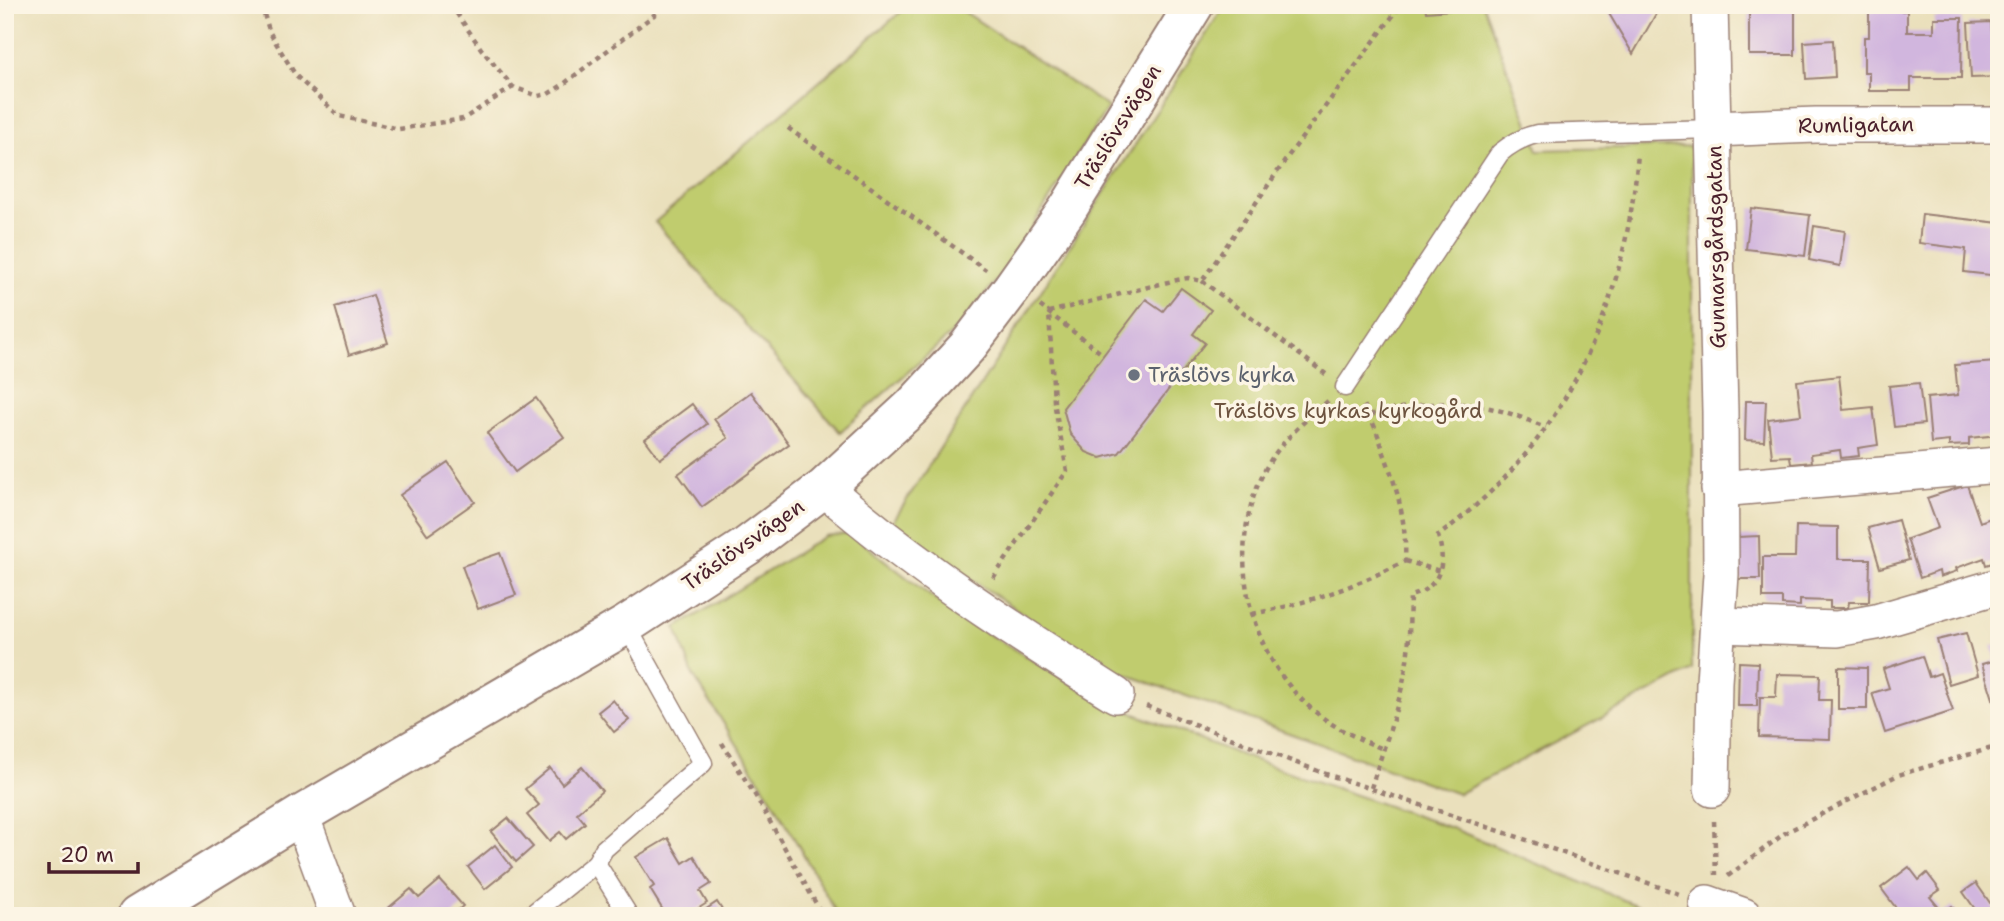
<svg xmlns="http://www.w3.org/2000/svg" width="2004" height="921" font-family="'Shantell Sans',sans-serif">
	<style>
		.green { fill: #c0cc6e; stroke: #85764c; stroke-width: 2 }
		.building { fill: #d1b6de }
		.lines { fill: none; stroke-linecap: round; stroke-linejoin: round }
		.service-casing { stroke: #9a8074; stroke-width: 21 }
		.minor-casing { stroke: #9a8074; stroke-width: 38 }
		.tertiary-casing { stroke: #9a8074; stroke-width: 42 }
		.path { stroke: #9a8074; stroke-width: 4.5; stroke-dasharray: 5 5; stroke-linecap: butt }
		.service { stroke: #fff; stroke-width: 18 }
		.minor { stroke: #fff; stroke-width: 35 }
		.tertiary { stroke: #fff; stroke-width: 38 }
		.worship-dot { fill: #6b7280; stroke: #fcf5e5; stroke-width: 2.5 }
		.labels { text-anchor: middle; dominant-baseline: central; stroke-width: 7; stroke-linejoin: round; paint-order: stroke }
		.street-label { font-size: 21px; fill: #4a1f2b; stroke: #fcf5e5 }
		.worship-label { font-size: 21px; fill: #5b616d; stroke: #fcf5e5; text-anchor: start }
		.park-label { font-size: 21px; fill: #6d533f; stroke: #fcf5e5 }
	</style>
	<rect width="100%" height="100%" fill="#fcf5e5"/>
	<filter id="ink" filterUnits="userSpaceOnUse"><feTurbulence type="fractalNoise" baseFrequency=".0143" numOctaves="2"/><feDisplacementMap in="SourceGraphic" scale="14" xChannelSelector="R" yChannelSelector="G"/><feConvolveMatrix kernelMatrix="1 2 1 2 8 2 1 2 1" color-interpolation-filters="sRGB"/></filter>
	<filter id="wash" filterUnits="userSpaceOnUse"><feTurbulence type="fractalNoise" baseFrequency=".00686" numOctaves="4" result="noise"/><feDisplacementMap in="SourceGraphic" scale="28" xChannelSelector="R" yChannelSelector="G"/><feGaussianBlur stdDeviation="1.57" result="paint"/><feColorMatrix in="noise" values="0 0 0 0 0 0 0 0 0 0 0 0 0 0 0 0 0 1.4 0 .05"/><feComposite in="paint" operator="in"/></filter>
	<g filter="url(#wash)">
		<rect width="100%" height="100%" fill="#eae0bc"/>
		<g class="green">
			<path d="M909 5H954L1108 107 1005 269 959 327 840 432 655 222Z"/>
			<path d="M1225 5H1483L1538 150 1692 146V670L1458 794 1103 666 890 526Z"/>
			<path d="M850 533 952 613 1104 702 1246 757 1454 829 1655 913 1650 916H838L776 806 693 675 676 628 825 536Z"/>
		</g>
		<g id="blocks">
			<g class="building">
				<path d="M1425 5H1451V10L1426 12Z"/>
				<path d="M1608 5H1657V12L1633 54 1608 12Z"/>
				<rect x="1749" y="5" width="46" height="50"/>
				<path d="M1869 11H1907V32H1934V18H1962L1961 78H1911V91H1869V72H1864V37H1869Z"/>
				<path d="M1991 22 1992 33H1999V77L1971 78 1968 23Z"/>
				<path d="M1833 40 1835 77 1806 79 1804 42Z"/>
				<path d="M1751 208 1810 215 1805 256 1746 249Z"/>
				<path d="M1922 214 1999 223V276L1964 272 1966 249 1919 243Z"/>
				<path d="M1814 226 1845 231 1840 266 1809 260Z"/>
				<path d="M1181 288 1211 310 1193 334 1205 343 1119 453 1101 458 1086 452 1070 434 1063 408 1146 299 1163 311Z"/>
				<path d="M373 295 388 343 349 355 335 307Z"/>
				<path d="M1997 362 1999 435 1969 438V445L1949 446V441L1931 443 1927 398 1958 395 1955 365Z"/>
				<path d="M1839 376 1843 410 1873 407 1878 445 1858 448 1859 456 1841 458 1840 450 1811 454 1812 462 1791 464 1790 456 1772 457 1768 419 1801 415 1797 381Z"/>
				<path d="M1919 383 1924 424 1894 427 1889 386Z"/>
				<path d="M751 392 789 444 702 507 678 474 728 438 714 419Z"/>
				<path d="M536 398 564 437 515 472 487 433Z"/>
				<path d="M1746 401H1766L1764 441 1745 440Z"/>
				<path d="M692 404 707 424 660 459 645 439Z"/>
				<path d="M448 462 475 502 428 535 400 495Z"/>
				<path d="M1967 485 1980 522 1999 515V561L1986 565 1984 558 1956 568 1957 571 1940 577 1939 571 1920 578 1907 539 1938 528 1927 498Z"/>
				<path d="M1898 520 1909 560 1880 568 1868 528Z"/>
				<path d="M1796 526 1838 527V559H1870L1869 602H1849L1848 608H1830V601L1800 600V606L1782 605V598H1763V557H1795Z"/>
				<path d="M1759 536 1760 579H1738L1737 537Z"/>
				<path d="M500 553 516 595 478 609 462 566Z"/>
				<path d="M1966 633 1978 675 1949 684 1937 640Z"/>
				<path d="M1999 644V700L1994 702 1982 664 1996 660 1992 646Z"/>
				<path d="M1922 656 1929 677 1940 673 1953 711 1885 733 1872 693 1889 688 1883 669Z"/>
				<path d="M1739 662 1758 663 1757 706H1738Z"/>
				<path d="M1838 667 1867 668V709H1838Z"/>
				<path d="M1777 674 1820 675 1819 700H1831L1830 739 1759 737 1760 697H1776Z"/>
				<path d="M613 700 629 720 614 732 598 712Z"/>
				<path d="M582 767 602 791 577 813 585 823 566 839 560 832 549 841 527 815 539 805 525 789 550 768 562 784Z"/>
				<path d="M508 818 533 847 516 862 491 832Z"/>
				<path d="M668 838 683 863 694 856 711 884 700 891 707 903 686 916H674L672 911 666 915 650 889 654 886 636 857Z"/>
				<path d="M495 845 512 867 485 889 468 867Z"/>
				<path d="M1909 867 1919 880 1927 873 1940 890 1930 897 1940 909 1932 916H1902L1881 888Z"/>
				<path d="M440 880 463 906 451 916H392L386 910 411 889 419 898Z"/>
				<path d="M1976 883 1995 910 1986 916H1980L1963 892Z"/>
				<path d="M717 902 726 916H696Z"/>
				<path d="M1952 906 1959 916H1939Z"/>
			</g>
		</g>
	</g>
	<g filter="url(#ink)">
		<use href="#blocks" fill-opacity="0" stroke="#9a8074" stroke-width="2"/>
		<g class="lines">
			<g class="service-casing">
				<g id="service">
					<path d="M1345 387 1500 153C1512 143 1523 137 1537 134L1714 129"/>
					<path d="M596 863 629 916"/>
					<path d="M530 916 596 863 604 849 703 763 626 625"/>
				</g>
			</g>
			<g class="minor-casing">
				<g id="minor">
					<path d="M1710 5 1720 411 1721 574 1714 682 1712 789"/>
					<path d="M1714 129 1816 125H1999"/>
					<path d="M824 488C915 567 1014 631 1116 695"/>
					<path d="M1719 489 1999 465"/>
					<path d="M1718 625 1837 629 1876 622 1999 586"/>
					<path d="M301 815 338 916"/>
					<path d="M1707 903 1744 916"/>
				</g>
			</g>
			<g class="tertiary-casing">
				<path id="tertiary" d="M137 916 301 815 626 625 747 546 824 488 913 406 968 346 1012 288 1067 210 1194 5"/>
			</g>
			<g class="path">
				<path d="M261 5 270 33 296 76 339 116 399 129 463 119 513 87"/>
				<path d="M451 5 482 50 513 87 538 96 548 94 561 86 667 5"/>
				<path d="M788 128 986 270"/>
				<path d="M1202 281 1327 375"/>
				<path d="M1040 306 1101 353"/>
				<path d="M1328 401C1308 418 1287 436 1272 458 1219 540 1245 661 1322 717 1340 731 1362 740 1383 749"/>
				<path d="M1370 415C1415 403 1460 398 1505 412 1518 416 1532 422 1546 427"/>
				<path d="M1405 561 1440 571"/>
				<path d="M993 578 1067 471 1054 402 1049 312 1172 281 1188 278 1202 281 1289 155 1401 5"/>
				<path d="M1252 614C1309 603 1354 587 1405 561 1407 523 1397 488 1384 453 1378 434 1372 418 1361 402"/>
				<path d="M1146 706 1326 774 1521 838 1679 894"/>
				<path d="M722 743 755 795 823 916"/>
				<path d="M1371 788C1383 749 1399 708 1406 667 1410 644 1409 620 1410 596 1440 588 1447 564 1438 536 1471 511 1502 484 1528 451 1596 368 1630 259 1638 153"/>
				<path d="M1714 821 1716 875"/>
				<path d="M1728 876 1785 833 1898 775 1999 746"/>
			</g>
			<use href="#service" class="service"/>
			<use href="#minor" class="minor"/>
			<use href="#tertiary" class="tertiary"/>
		</g>
	</g>
	<circle class="worship-dot" cx="1134" cy="375" r="7"/>
	<g class="labels">
		<g class="street-label">
			<text transform="translate(1856 125) rotate(-1)">Rumligatan</text>
			<text transform="translate(1118 127) rotate(-58)">Träslövsvägen</text>
			<text transform="translate(1716 247) rotate(-91)">Gunnarsgårdsgatan</text>
			<text transform="translate(743 545) rotate(-35)">Träslövsvägen</text>
		</g>
		<g class="worship-label">
			<text x="1148" y="375">Träslövs kyrka</text>
		</g>
		<g class="park-label">
			<text x="1348" y="411">Träslövs kyrkas kyrkogård</text>
		</g>
	</g>
	<rect width="2004" height="921" fill="none" stroke="#fcf5e5" stroke-width="28"/>
	<path d="M49 862v10h89v-10" fill="none" stroke="#4a1f2b" stroke-width="3.5"/>
	<text x="60" y="862" font-size="21" fill="#4a1f2b" stroke="#fcf5e5" stroke-width="5" paint-order="stroke">20 m</text>
</svg>
